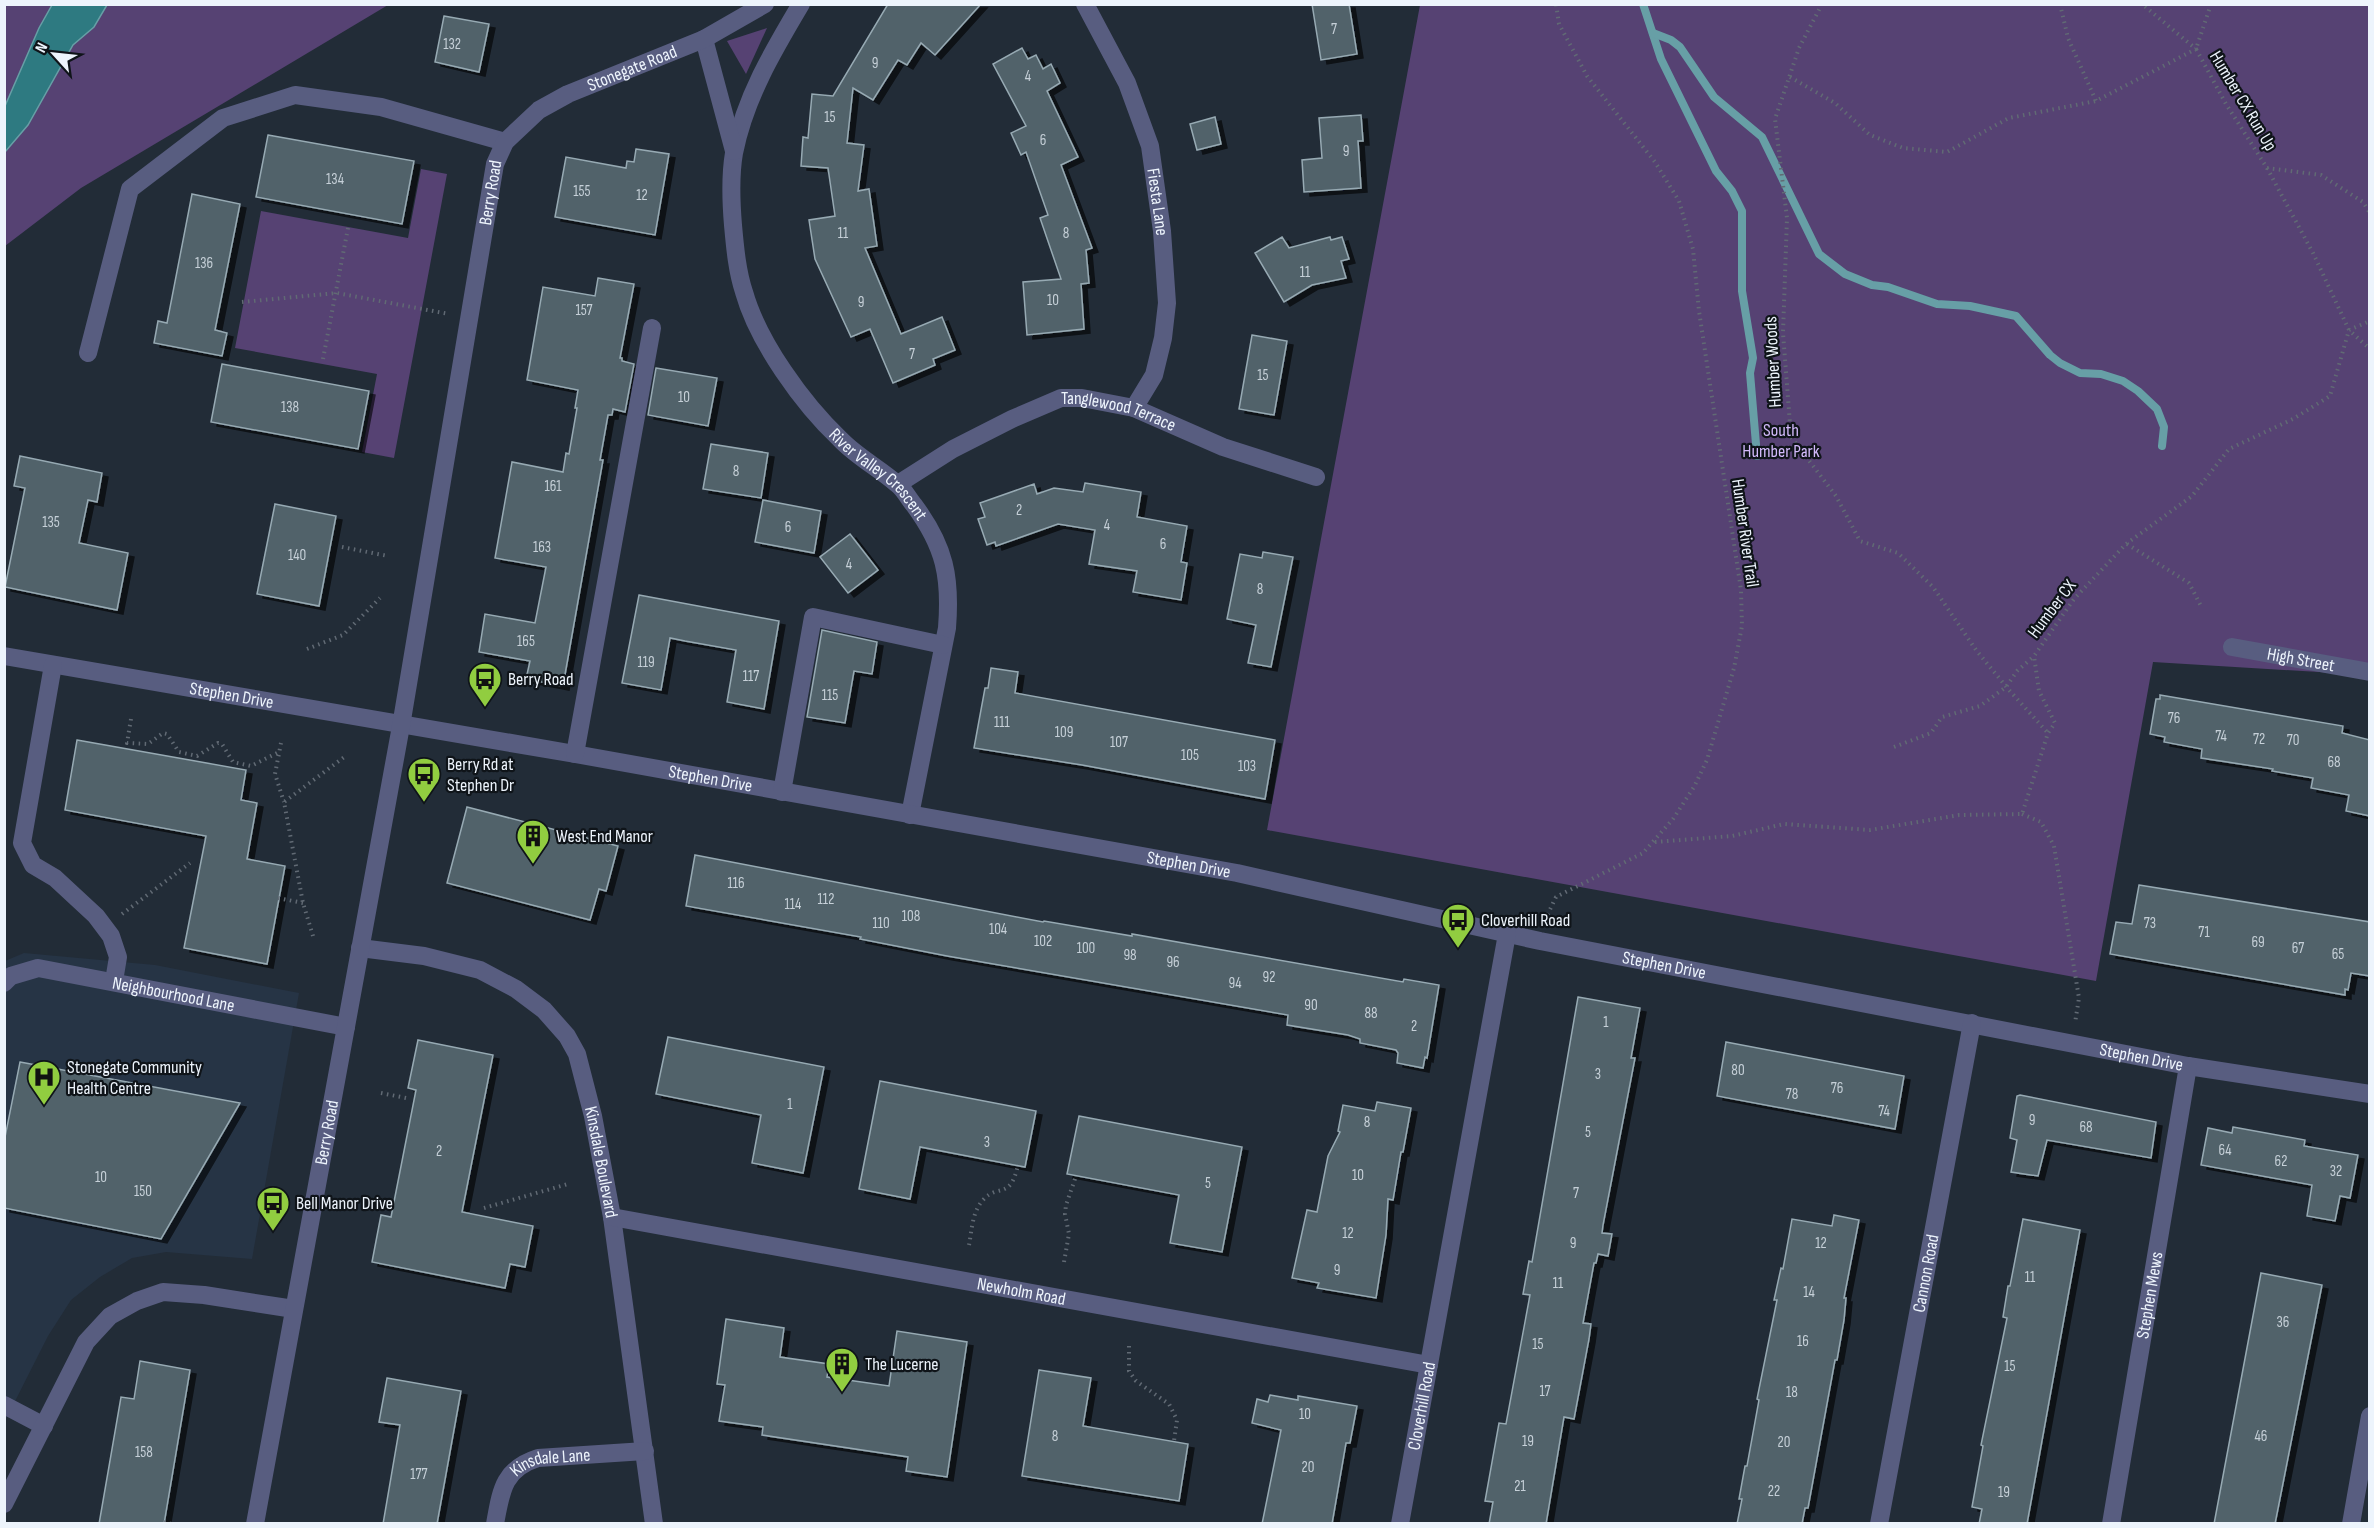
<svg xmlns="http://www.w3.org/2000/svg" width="2374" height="1528" font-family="'Sofia Sans Condensed',sans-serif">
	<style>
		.built { fill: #263445 }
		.green { fill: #564273 }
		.water { fill: #2e7a81; stroke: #679fa6; stroke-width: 1.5 }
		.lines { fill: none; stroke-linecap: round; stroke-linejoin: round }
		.stream { stroke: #679fa6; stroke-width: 8 }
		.building { fill: #51626b; stroke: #97aab3; stroke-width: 1.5; filter: url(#shadow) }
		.path { stroke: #616a74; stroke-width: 4; stroke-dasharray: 1.5 4.5; stroke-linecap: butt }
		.minor { stroke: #585d80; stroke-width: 18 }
		.labels { text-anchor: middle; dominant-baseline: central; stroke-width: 4.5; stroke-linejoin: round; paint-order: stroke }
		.number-label { font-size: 15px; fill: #c6d0d8 }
		.street-label { font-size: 18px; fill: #edf4fc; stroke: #0f1419 }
		.park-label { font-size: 18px; fill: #d3bafb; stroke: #0f1419 }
		.poi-label { font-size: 18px; fill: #edf4fc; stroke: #0f1419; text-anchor: start }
	</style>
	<defs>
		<filter id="shadow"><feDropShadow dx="6" dy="4" stdDeviation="0" flood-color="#0009"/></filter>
	</defs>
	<rect width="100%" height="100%" fill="#222c37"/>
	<path class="built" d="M24 953 155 965 299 993 252 1259 166 1252 132 1258 100 1277 71 1300 48 1336 6 1419 5 961Z"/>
	<g class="green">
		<path d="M5 5H388L81 188 5 246Z"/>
		<path d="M1420 5H2369V675L2153 662 2096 981 1267 830Z"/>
		<path d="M767 28 746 74 727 41Z"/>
		<path d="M421 169 447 174 394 458 362 452 377 374 235 348 261 211 408 238Z"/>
	</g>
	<path class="water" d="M52 5H107L94 27 73 45 28 125 5 152V106L39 28Z"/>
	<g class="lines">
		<g class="stream">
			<path d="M1643 4 1661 59 1716 171 1732 191 1742 211V291L1753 358 1750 373 1757 456"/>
			<path d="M1653 33 1671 40 1680 47 1714 97 1762 137 1819 254 1845 274 1872 285 1888 287 1937 304 1970 306 2016 316 2050 355 2060 363 2080 373 2101 374 2123 381 2138 391 2157 409 2164 427 2162 446"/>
		</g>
	</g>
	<g class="building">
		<path d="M888 4H981L935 55 921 43 907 65 898 60 873 100 853 88 847 143 864 145 858 191 869 189 877 246 865 248 901 334 942 317 955 350 933 359 935 365 893 383 870 329 851 337 815 259 809 220 835 216 828 168 801 166 803 137 808 138 812 94 833 96Z"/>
		<path d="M1312 4H1349L1357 54 1321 60Z"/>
		<path d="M444 16 489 24 479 72 435 62Z"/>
		<path d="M1022 48 1028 59 1036 55 1043 69 1051 64 1060 83 1047 91 1078 157 1061 165 1092 248 1086 250 1089 283 1081 284 1084 329 1027 335 1023 282 1061 279 1040 218 1048 215 1026 152 1021 155 1011 133 1026 126 993 64Z"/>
		<path d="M1361 115 1363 141H1358L1361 188 1304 192 1302 160 1322 158 1319 118Z"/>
		<path d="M1215 117 1221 144 1197 150 1190 124Z"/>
		<path d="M268 135 414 161 402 224 256 197Z"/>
		<path d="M636 149 669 154 655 235 555 217 566 157 626 168 627 161 634 162Z"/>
		<path d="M192 194 240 204 215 330 227 333 222 356 154 343 158 321 167 323Z"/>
		<path d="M1282 237 1289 248 1330 237 1331 240 1342 237 1349 259 1341 261 1346 278 1312 285 1284 302 1255 253Z"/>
		<path d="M598 278 634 284 620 358H622V361L634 364 625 412 613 409 612 415H608L600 460H603L563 686 526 679 530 661 479 652 485 614 535 623 546 567 495 558 512 462 563 472 566 453 569 454 577 408H575L578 390 527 380 543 287 595 296Z"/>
		<path d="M1252 335 1287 341 1274 415 1239 409Z"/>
		<path d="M222 364 369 391 358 449 211 422Z"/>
		<path d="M656 368 717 378 708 426 648 415Z"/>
		<path d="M711 444 768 453 761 498 703 489Z"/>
		<path d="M20 456 102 473 97 502 88 500 79 543 128 553 117 610 5 587 25 488 14 486Z"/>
		<path d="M1085 483 1141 492 1137 517 1187 526 1181 562 1187 563 1181 600 1133 592 1137 571 1089 564 1095 530 1058 524 996 546 995 542 987 545 978 519 985 517 980 503 1034 484 1037 494 1054 488 1083 492Z"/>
		<path d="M763 500 821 511 814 553 755 542Z"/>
		<path d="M275 504 336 516 319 606 257 594Z"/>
		<path d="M850 534 878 570 848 593 820 557Z"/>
		<path d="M1263 552 1293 557 1271 667 1248 663 1256 625 1227 619 1240 554 1262 558Z"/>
		<path d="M639 595 779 621 764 709 727 702 736 650 685 641 670 638 661 690 622 683Z"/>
		<path d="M822 630 877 642 872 674 854 671 845 723 807 717Z"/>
		<path d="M991 668 1018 672 1015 693 1275 740 1265 799 1082 765 974 748 985 688H988Z"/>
		<path d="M2160 695 2343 726 2342 733 2370 740V816L2346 811 2349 795 2311 788 2313 778 2272 771 2273 769 2201 758 2202 749 2164 742 2165 737 2150 734 2156 699H2160Z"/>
		<path d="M77 740 246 770 241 800 257 803 247 859 285 866 267 964 184 948 206 836 65 810Z"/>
		<path d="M467 807 618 846 606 891 599 889 590 920 447 883Z"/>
		<path d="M695 855 1043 922 1044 921 1132 936V934L1403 982 1404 979 1439 985 1427 1058 1425 1057 1423 1068 1397 1063 1398 1053 1396 1050 1360 1043V1039L1348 1035 1287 1025 1288 1015 947 956 860 939 861 937 686 906Z"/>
		<path d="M2139 885 2370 922V976L2351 973 2348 990 2345 989V995L2110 954 2116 922 2132 924Z"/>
		<path d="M1578 997 1640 1008 1631 1058H1635L1603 1225 1602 1233 1612 1234 1608 1256 1598 1254 1596 1263H1594L1583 1323 1591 1324 1589 1339 1574 1419 1564 1417 1546 1524H1489L1493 1502 1485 1501 1499 1423 1506 1424 1530 1295 1523 1294 1529 1261 1532 1262Z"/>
		<path d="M668 1037 824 1067 803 1173 752 1163 761 1115 656 1094Z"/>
		<path d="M418 1040 493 1055 462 1212 533 1226 525 1267 510 1264 505 1288 372 1262 381 1215 391 1217 416 1090 408 1088Z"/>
		<path d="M1726 1042 1904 1076 1895 1129 1717 1096Z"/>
		<path d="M20 1062 240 1103 161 1239 4 1208V1142Z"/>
		<path d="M880 1081 1036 1111 1025 1167 920 1147 910 1199 859 1189Z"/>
		<path d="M2020 1095 2156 1122 2151 1158 2047 1140 2038 1176 2011 1172 2017 1140 2010 1138 2017 1096Z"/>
		<path d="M1377 1102 1411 1108 1403 1152H1401L1393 1200 1388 1199 1386 1235 1376 1298 1317 1288 1319 1283 1292 1278 1307 1210 1317 1212 1328 1156 1340 1132 1338 1131 1343 1105 1375 1111Z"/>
		<path d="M1079 1116 1242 1147 1222 1252 1170 1243 1179 1195 1067 1174Z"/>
		<path d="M2233 1127 2305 1140 2304 1146 2358 1155 2350 1198 2340 1196 2335 1221 2307 1216 2312 1185 2201 1165 2208 1128 2232 1133Z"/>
		<path d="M1834 1215 1859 1220 1844 1298H1846L1844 1320 1837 1360H1835L1808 1508H1805L1802 1524H1737L1742 1499H1739L1745 1466H1747L1759 1400 1757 1399 1777 1300H1774L1781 1268 1783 1269 1792 1219 1832 1226Z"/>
		<path d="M2023 1219 2080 1230 2027 1524H1979L1982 1509 1972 1507 1983 1446 1981 1445 2007 1318 2003 1317 2008 1286H2010Z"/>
		<path d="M2261 1273 2322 1285 2275 1524H2214Z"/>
		<path d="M726 1319 784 1328 780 1357 829 1364 827 1377 889 1386 897 1331 967 1342 947 1477 906 1471 908 1457 762 1435 763 1427 719 1421 725 1385 717 1384Z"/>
		<path d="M140 1361 190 1370 164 1524H99L121 1397 134 1399Z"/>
		<path d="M1039 1370 1091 1378 1083 1426 1188 1444 1179 1501 1022 1476Z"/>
		<path d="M387 1378 461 1391 437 1524H383L400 1425 379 1422Z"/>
		<path d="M1270 1395 1298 1400V1396L1357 1406 1350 1443H1346L1332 1524H1262L1281 1430 1252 1423 1257 1399 1268 1402Z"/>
	</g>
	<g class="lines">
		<g class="path">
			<path d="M1822 4 1799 48 1775 119 1787 218 1783 333 1791 437 1836 496 1860 541 1898 553 1933 587 1976 650 2009 690 2048 733"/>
			<path d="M2060 4 2068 38 2096 101"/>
			<path d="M2211 4 2196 49 2226 104 2267 168 2321 175 2363 202 2370 213"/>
			<path d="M1790 77 1835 103 1870 135 1903 148 1947 152 2009 118 2096 101 2196 49 2142 4"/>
			<path d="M2267 168 2313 253 2349 330 2370 349"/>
			<path d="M242 302 337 293 449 314"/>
			<path d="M323 359 348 228"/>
			<path d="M2127 544 2189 583 2202 608"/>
			<path d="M342 547 388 556"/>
			<path d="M307 649 343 635 380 598"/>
			<path d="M131 719 127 743 148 744 163 733 167 734 179 752 197 756 218 743 222 744 233 762 251 766 279 752"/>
			<path d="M281 743 275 774 284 802"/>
			<path d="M1894 747 1931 733 1942 717 1980 706 2006 687 2017 671 2033 657"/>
			<path d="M2022 814 2041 822 2054 846 2079 998 2075 1023"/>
			<path d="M1655 842 1732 836 1784 824 1870 830 1959 815 2022 814 2048 733 2055 723 2039 691 2034 656 2074 599 2126 544 2192 496 2229 449 2293 419 2330 396 2349 330 2370 321"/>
			<path d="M278 898 303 903"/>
			<path d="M122 914 190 863"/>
			<path d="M1545 920 1556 897 1643 853 1673 819 1694 787 1707 760 1734 668 1742 626 1741 590 1699 311 1693 249 1679 201 1655 162 1587 76 1559 24 1556 4"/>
			<path d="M313 936 303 903 284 802 347 755"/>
			<path d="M381 1093 406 1098"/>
			<path d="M484 1208 568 1184"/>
			<path d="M969 1245C972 1230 972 1212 983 1200 998 1183 1010 1201 1018 1165"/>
			<path d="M1064 1262 1069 1234 1065 1214 1066 1205 1076 1176"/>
			<path d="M1129 1346V1371L1136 1381 1169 1404 1177 1420 1174 1441"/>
			<path d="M164 1522 172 1524"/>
		</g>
		<g class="minor">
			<path id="s1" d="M801 4C773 51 745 98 734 153 730 176 731 201 733 225 735 247 737 271 744 292 758 342 803 404 840 439 857 457 879 468 897 484 904 489 908 498 914 505 945 547 951 577 947 628L910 815"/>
			<path id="s2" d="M1085 4 1127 83 1150 146 1162 231 1167 303 1163 338 1154 375 1134 408"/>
			<path d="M704 39 734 151"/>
			<path d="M88 353 130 189 223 118 295 95 381 107 505 142"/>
			<path id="s3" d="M898 484 953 449 1012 419 1061 398H1082L1134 408 1223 447 1316 477"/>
			<path id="s4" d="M2232 647 2370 672"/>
			<path id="s5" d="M4 656 575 754 1237 873 1540 941 2188 1066 2370 1094"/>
			<path d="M53 665 22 843 33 865 55 878 96 916 111 936 118 957 114 981"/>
			<path d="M575 754 652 328"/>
			<path d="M782 792 813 617 943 645"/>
			<path id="s6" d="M360 948 424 956 480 970 516 989 544 1010 567 1036 577 1054 593 1116 612 1217 654 1524"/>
			<path id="s7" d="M4 983 11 976 38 968 346 1027"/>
			<path id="s8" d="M612 1217 1429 1365"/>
			<path d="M4 1405 44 1426"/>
			<path d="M4 1504 86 1342 110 1316 137 1301 163 1292 204 1295 294 1309"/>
			<path id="s9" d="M255 1524 401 726 495 164 505 142 539 110 568 94 704 39 765 4"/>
			<path id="s10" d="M495 1524C501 1491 503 1469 538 1458L645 1451"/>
			<path id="s11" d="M1400 1524 1507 934"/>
			<path id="s12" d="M1879 1524 1972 1023"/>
			<path id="s13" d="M2111 1524 2188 1066"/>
			<path d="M2351 1524 2370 1416"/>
		</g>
	</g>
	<defs>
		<g id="bus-pin" transform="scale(1.725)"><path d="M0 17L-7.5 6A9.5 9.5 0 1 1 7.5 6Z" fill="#91cd40" stroke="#0f1419"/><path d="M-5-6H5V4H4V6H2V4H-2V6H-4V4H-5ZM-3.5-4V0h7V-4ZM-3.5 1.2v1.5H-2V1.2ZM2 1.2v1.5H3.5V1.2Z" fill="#111"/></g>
		<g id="building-pin" transform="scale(1.725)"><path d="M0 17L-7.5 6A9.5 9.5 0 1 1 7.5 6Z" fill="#91cd40" stroke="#0f1419"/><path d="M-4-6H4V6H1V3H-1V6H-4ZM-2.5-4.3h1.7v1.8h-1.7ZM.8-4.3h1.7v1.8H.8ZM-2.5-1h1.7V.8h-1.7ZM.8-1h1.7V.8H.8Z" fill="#111"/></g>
		<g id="hospital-pin" transform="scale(1.725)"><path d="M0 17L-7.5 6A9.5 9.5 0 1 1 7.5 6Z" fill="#91cd40" stroke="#0f1419"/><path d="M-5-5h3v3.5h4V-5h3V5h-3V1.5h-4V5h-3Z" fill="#111"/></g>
	</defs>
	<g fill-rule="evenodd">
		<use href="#bus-pin" x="485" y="679"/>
		<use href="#bus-pin" x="424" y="774"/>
		<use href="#building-pin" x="533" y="836"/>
		<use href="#bus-pin" x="1458" y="920"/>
		<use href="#hospital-pin" x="44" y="1077"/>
		<use href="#bus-pin" x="273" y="1203"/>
		<use href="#building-pin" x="842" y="1364"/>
	</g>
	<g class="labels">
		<g class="number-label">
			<text x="1334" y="29">7</text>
			<text x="452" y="44">132</text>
			<text x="875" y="63">9</text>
			<text x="1028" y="76">4</text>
			<text x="830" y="117">15</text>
			<text x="1043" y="140">6</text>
			<text x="1346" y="151">9</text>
			<text x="335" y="179">134</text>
			<text x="582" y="191">155</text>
			<text x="642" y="195">12</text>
			<text x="843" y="233">11</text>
			<text x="1066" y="233">8</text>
			<text x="204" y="263">136</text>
			<text x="1305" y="272">11</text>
			<text x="1053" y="300">10</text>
			<text x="861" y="302">9</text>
			<text x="584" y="310">157</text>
			<text x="912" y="354">7</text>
			<text x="1263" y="375">15</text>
			<text x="684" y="397">10</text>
			<text x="290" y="407">138</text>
			<text x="736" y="471">8</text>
			<text x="553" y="486">161</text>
			<text x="1019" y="510">2</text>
			<text x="51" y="522">135</text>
			<text x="1107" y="525">4</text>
			<text x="788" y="527">6</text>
			<text x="1163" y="544">6</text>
			<text x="542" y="547">163</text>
			<text x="297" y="555">140</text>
			<text x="849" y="564">4</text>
			<text x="1260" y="589">8</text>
			<text x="526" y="641">165</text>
			<text x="646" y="662">119</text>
			<text x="751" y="676">117</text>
			<text x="830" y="695">115</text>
			<text x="2174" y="718">76</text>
			<text x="1002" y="722">111</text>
			<text x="1064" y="732">109</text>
			<text x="2221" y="736">74</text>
			<text x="2259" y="739">72</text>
			<text x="2293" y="740">70</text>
			<text x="1119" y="742">107</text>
			<text x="1190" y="755">105</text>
			<text x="2334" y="762">68</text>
			<text x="1247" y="766">103</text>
			<text x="736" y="883">116</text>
			<text x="826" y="899">112</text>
			<text x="793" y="904">114</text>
			<text x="911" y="916">108</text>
			<text x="881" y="923">110</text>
			<text x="2150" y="923">73</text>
			<text x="998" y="929">104</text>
			<text x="2204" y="932">71</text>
			<text x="1043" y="941">102</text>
			<text x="2258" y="942">69</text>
			<text x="1086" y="948">100</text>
			<text x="2298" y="948">67</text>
			<text x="2338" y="954">65</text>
			<text x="1130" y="955">98</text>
			<text x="1173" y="962">96</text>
			<text x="1269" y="977">92</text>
			<text x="1235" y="983">94</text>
			<text x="1311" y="1005">90</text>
			<text x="1371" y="1013">88</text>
			<text x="1606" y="1022">1</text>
			<text x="1414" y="1026">2</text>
			<text x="1738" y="1070">80</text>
			<text x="1598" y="1074">3</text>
			<text x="1837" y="1088">76</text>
			<text x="1792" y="1094">78</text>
			<text x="790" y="1104">1</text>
			<text x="1884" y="1111">74</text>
			<text x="2032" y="1120">9</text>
			<text x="1367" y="1122">8</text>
			<text x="2086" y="1127">68</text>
			<text x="1588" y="1132">5</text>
			<text x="987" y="1142">3</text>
			<text x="2225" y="1150">64</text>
			<text x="439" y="1151">2</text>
			<text x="2281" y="1161">62</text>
			<text x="2336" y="1171">32</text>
			<text x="1358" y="1175">10</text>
			<text x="101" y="1177">10</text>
			<text x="1208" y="1183">5</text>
			<text x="143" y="1191">150</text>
			<text x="1576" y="1193">7</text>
			<text x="1348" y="1233">12</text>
			<text x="1573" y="1243">9</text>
			<text x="1821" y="1243">12</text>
			<text x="1337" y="1270">9</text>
			<text x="2030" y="1277">11</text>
			<text x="1558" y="1283">11</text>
			<text x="1809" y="1292">14</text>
			<text x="2283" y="1322">36</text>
			<text x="1803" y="1341">16</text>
			<text x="1538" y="1344">15</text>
			<text x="2010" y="1366">15</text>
			<text x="1545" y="1391">17</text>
			<text x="1792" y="1392">18</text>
			<text x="1305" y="1414">10</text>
			<text x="1055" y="1436">8</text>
			<text x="2261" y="1436">46</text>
			<text x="1528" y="1441">19</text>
			<text x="1784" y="1442">20</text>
			<text x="144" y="1452">158</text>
			<text x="1308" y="1467">20</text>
			<text x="419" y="1474">177</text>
			<text x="1520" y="1486">21</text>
			<text x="1774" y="1491">22</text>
			<text x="2004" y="1492">19</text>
		</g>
		<g class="street-label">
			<text stroke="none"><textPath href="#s9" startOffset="1554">Stonegate Road</textPath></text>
			<text transform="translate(2243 101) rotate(59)">Humber CX Run Up</text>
			<text stroke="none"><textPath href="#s9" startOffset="1352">Berry Road</textPath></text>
			<text stroke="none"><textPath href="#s2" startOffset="213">Fiesta Lane</textPath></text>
			<text transform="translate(1773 362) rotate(-93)">Humber Woods</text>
			<text stroke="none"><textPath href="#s3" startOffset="244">Tanglewood Terrace</textPath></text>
			<text stroke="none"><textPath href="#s1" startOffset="534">River Valley Crescent</textPath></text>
			<text transform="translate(1745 533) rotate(82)">Humber River Trail</text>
			<text transform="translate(2052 609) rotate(-53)">Humber CX</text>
			<text stroke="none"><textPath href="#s4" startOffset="70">High Street</textPath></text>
			<text stroke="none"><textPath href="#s5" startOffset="231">Stephen Drive</textPath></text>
			<text stroke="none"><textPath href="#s5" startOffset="717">Stephen Drive</textPath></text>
			<text stroke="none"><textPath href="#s5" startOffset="1203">Stephen Drive</textPath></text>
			<text stroke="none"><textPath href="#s5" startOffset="1689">Stephen Drive</textPath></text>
			<text stroke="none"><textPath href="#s7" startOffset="176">Neighbourhood Lane</textPath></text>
			<text stroke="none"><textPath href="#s5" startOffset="2175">Stephen Drive</textPath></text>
			<text stroke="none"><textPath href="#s9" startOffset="398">Berry Road</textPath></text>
			<text stroke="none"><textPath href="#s6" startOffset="364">Kinsdale Boulevard</textPath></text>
			<text stroke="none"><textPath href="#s12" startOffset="255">Cannon Road</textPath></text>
			<text stroke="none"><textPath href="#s8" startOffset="416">Newholm Road</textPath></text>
			<text stroke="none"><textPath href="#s13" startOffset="232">Stephen Mews</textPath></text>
			<text stroke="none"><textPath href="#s11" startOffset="120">Cloverhill Road</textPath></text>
			<text stroke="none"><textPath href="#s10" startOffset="96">Kinsdale Lane</textPath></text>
		</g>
		<g class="park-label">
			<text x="1781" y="430">South<tspan x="1781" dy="21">Humber Park</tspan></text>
		</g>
		<g class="poi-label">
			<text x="508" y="679">Berry Road</text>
			<text x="447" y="764">Berry Rd at<tspan x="447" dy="21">Stephen Dr</tspan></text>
			<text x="556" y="836">West End Manor</text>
			<text x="1481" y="920">Cloverhill Road</text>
			<text x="67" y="1067">Stonegate Community<tspan x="67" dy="21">Health Centre</tspan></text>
			<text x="296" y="1203">Bell Manor Drive</text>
			<text x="865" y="1364">The Lucerne</text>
		</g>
	</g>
	<rect width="2374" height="1528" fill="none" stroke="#edf4fc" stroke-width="12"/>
	<g transform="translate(54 54) rotate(297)" stroke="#0f1419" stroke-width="4.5" paint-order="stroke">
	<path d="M0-4.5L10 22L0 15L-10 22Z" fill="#edf4fc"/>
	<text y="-9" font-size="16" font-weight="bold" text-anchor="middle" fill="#edf4fc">N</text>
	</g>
</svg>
